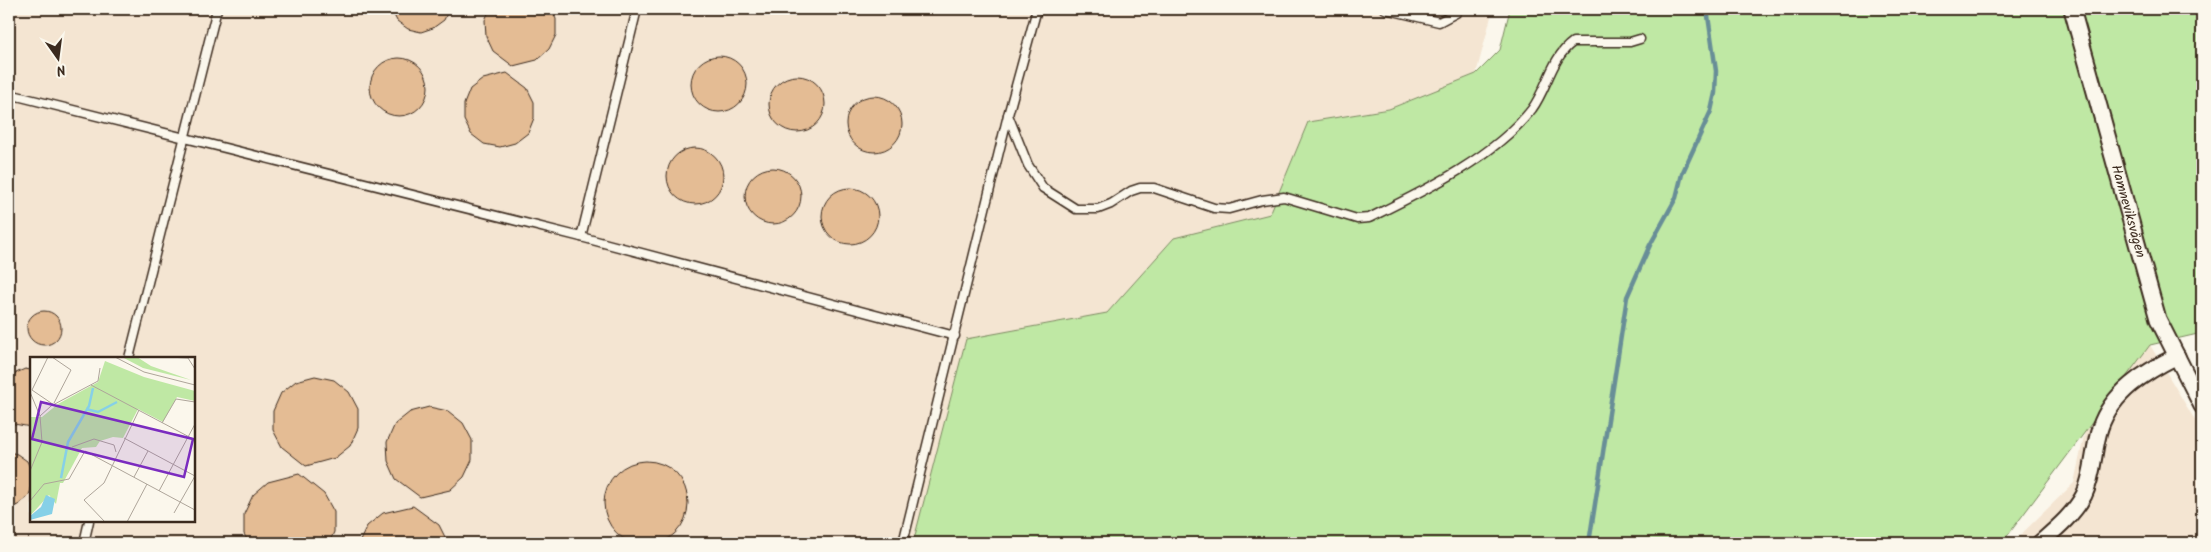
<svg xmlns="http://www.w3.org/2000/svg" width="2211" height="552" font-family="Kalam,sans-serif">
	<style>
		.built { fill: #f4e5d2; fill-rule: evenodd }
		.green { fill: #bfe8a4; stroke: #7d8961 }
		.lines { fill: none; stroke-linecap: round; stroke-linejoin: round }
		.stream { stroke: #688e97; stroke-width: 4.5 }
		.building { fill: #e4bc94; stroke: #3b2a1e }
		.service-casing { stroke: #3b2a1e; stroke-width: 11 }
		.minor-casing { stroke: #3b2a1e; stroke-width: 19 }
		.service { stroke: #fbf7ec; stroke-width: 8 }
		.minor { stroke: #fbf7ec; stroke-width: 15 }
		.labels { text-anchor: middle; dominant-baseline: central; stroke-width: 5; stroke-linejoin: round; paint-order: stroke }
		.street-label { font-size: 14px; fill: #3b2a1e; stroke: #fbf7ec }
		.inset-river { fill: none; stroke: #86d0e7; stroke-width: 2.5 }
		.inset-road { fill: none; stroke: #aea59a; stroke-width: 1 }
		.view { fill: #7b2cbf; fill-opacity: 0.15; stroke: #7b2cbf; stroke-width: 2.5 }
		.inset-edge { fill: none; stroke: #3b2a1e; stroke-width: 2.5 }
	</style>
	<rect width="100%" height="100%" fill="#fbf7ec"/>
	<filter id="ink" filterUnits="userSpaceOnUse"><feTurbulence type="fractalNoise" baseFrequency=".02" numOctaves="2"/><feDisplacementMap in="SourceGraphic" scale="10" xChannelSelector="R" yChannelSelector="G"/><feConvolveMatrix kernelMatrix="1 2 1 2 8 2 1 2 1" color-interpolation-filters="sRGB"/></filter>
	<g filter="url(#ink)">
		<g class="built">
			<path d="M9 9H1493L1476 74 1389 109 1308 122 1270 214 1174 238 1107 313 966 339 913 543H9ZM31 358H194V521H31Z"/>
			<path d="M2150 345 2202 432V543H2012L2074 483 2093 394Z"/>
		</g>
		<path class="green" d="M1510 9H2202V333L2150 345 2002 543H913L966 339 1107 313 1174 238 1270 214 1308 122 1389 109 1476 74 1500 50Z"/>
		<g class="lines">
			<path class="stream" d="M1589 543 1627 297 1650 245 1676 198 1682 174 1711 111 1715 93 1716 71 1707 9"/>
		</g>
		<g class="building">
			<path d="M391 9H449L444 20 433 28 421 32 408 29 397 21Z"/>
			<path d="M490 9H551L556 19V35L549 49 537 60 513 66 493 51 486 36 485 20Z"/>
			<circle cx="719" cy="84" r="28"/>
			<circle cx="399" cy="87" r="29"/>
			<path d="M507 73 527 88 534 102V118L528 133 515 143 500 147 484 144 471 134 464 120V104L470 89 483 79Z"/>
			<circle cx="797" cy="104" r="28"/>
			<circle cx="874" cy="124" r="28"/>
			<circle cx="695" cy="176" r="28"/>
			<circle cx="773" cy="196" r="28"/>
			<circle cx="850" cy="216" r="28"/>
			<circle cx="44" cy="328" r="17"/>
			<path d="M25 369 31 370V427L14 424 9 420V376Z"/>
			<path d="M315 376 334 380 349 392 358 409V428L350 446 335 458 306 466 282 447 273 430V411L281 393 296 381Z"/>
			<path d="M429 407 448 411 463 423 472 440V460L464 477 450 490 420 497 396 479 388 461 387 442 395 424 410 412Z"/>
			<path d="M9 452 17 454 27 461 31 469V490L28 497 18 505 9 508Z"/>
			<circle cx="646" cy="503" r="42"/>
			<path d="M299 474 324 494 334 512V532L329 543H249L244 534V514L253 495 268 482Z"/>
			<path d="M413 506 439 525 448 543H359L367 526 383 513Z"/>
		</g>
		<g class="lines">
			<g class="service-casing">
				<g id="service">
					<path d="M1385 9 1439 22 1456 13 1458 9"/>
					<path d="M9 94 581 237 955 336"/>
					<path d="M1008 115 1028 165 1043 188 1076 209H1098L1111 204 1131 191 1140 188H1154L1214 208 1229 209 1262 200 1284 197 1357 219 1369 218C1422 192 1495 157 1532 109 1548 87 1551 58 1573 42H1630L1640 39"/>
					<path d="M581 237 637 9"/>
					<path d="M129 358 217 9"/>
					<path d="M84 543 89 521"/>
					<path d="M903 543 1008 115 1037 9"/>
				</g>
			</g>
			<g class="minor-casing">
				<g id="minor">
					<path id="s1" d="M2072 9 2158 319 2202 406"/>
					<path d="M2040 543C2056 529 2074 514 2084 495 2094 474 2093 449 2100 428 2112 392 2145 372 2177 356"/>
				</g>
			</g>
			<use href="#service" class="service"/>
			<use href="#minor" class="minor"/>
		</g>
	</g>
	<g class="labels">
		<g class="street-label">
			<text stroke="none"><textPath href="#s1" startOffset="210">Hamneviksvägen</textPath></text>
		</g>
	</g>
	<g transform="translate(30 357)">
		<rect width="165" height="165" fill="#fbf7ec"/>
		<path d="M92 0H107L121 9 161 23 113 11ZM75 4 114 20 165 34V44L147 40 133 65 108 52 93 81 83 80 70 84 66 90 52 91 33 126H30L26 147 19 138 0 159V60H12L28 47 68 25Z" fill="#bfe8a4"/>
		<path d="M16 138 25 142 22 157 0 163V159L11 150Z" fill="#86d0e7"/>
		<path class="inset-river" d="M56 52 68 55 87 45M31 121 38 85 59 49 63 31"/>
		<path class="inset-road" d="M18 0 2 33 24 48M22 0 41 13 24 46M85 0 114 15 165 28M112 0H136M137 0 158 1 165 12M61 28 165 83M0 35 10 59 12 85 0 114M10 59 21 49 68 24 70 11M132 66 146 42 165 45M94 81 165 119M42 90 64 82 84 88 86 95M104 120 118 94M129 134 165 67M0 144 14 127 39 122 55 94 165 153M144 156 165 119M75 165 54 143 74 126 109 53M97 165 117 127"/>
		<path class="view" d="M11 45 163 82 154 120 2 82Z"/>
		<rect width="165" height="165" class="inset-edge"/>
	</g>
	<rect width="2211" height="552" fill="none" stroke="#fbf7ec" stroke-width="30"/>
	<rect x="15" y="15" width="2181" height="522" fill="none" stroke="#3b2a1e" stroke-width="2" filter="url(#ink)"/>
	<g transform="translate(58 58) rotate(166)" stroke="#fbf7ec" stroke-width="4" paint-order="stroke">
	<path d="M0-4L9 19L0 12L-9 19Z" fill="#3b2a1e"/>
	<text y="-8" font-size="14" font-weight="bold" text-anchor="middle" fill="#3b2a1e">N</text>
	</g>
</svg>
